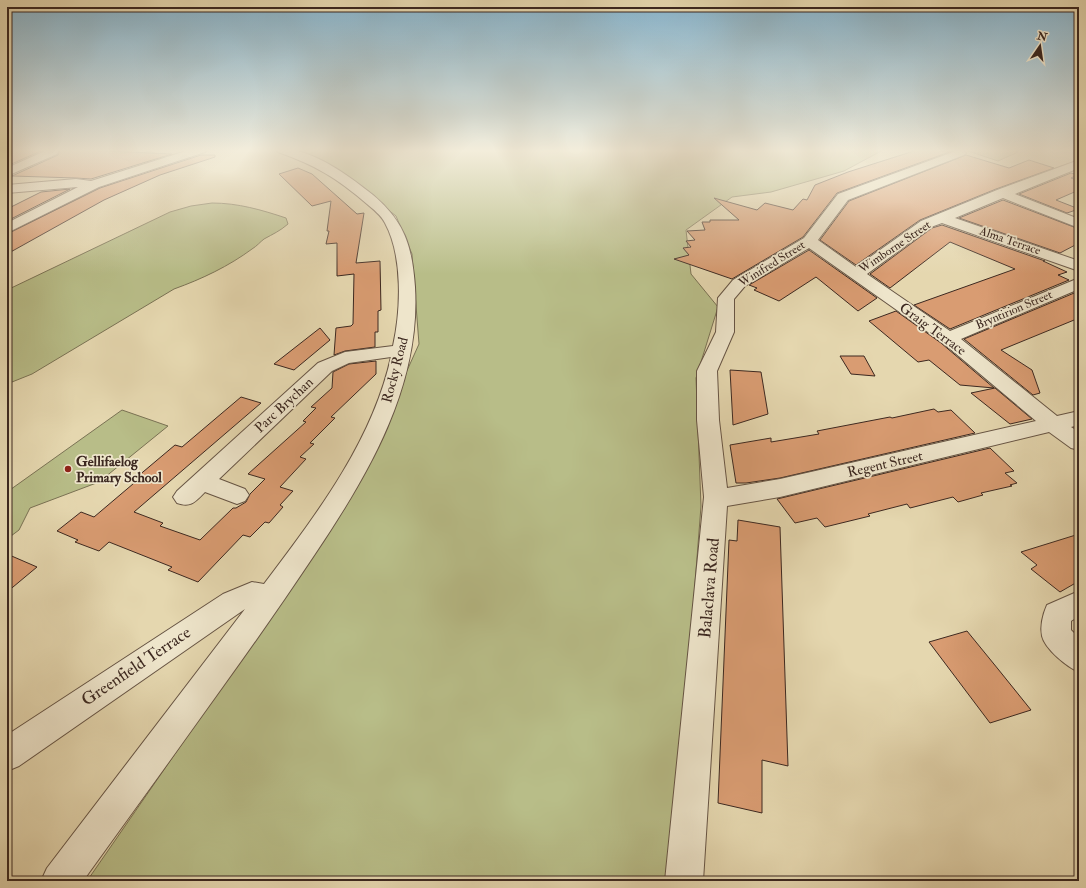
<svg xmlns="http://www.w3.org/2000/svg" width="1086" height="888" font-family="'IM FELL Double Pica',serif">
	<style>
		.green { fill: #b8bd88; stroke: #7a7254 }
		.building { fill: #d99c72; stroke: #3c2820 }
		.lines { fill: none; stroke-linecap: round; stroke-linejoin: round }
		.minor-casing { stroke: #665444; stroke-width: 2 }
		.minor { fill: #eee5cb; fill-rule: evenodd }
		.poi-dot { fill: #8f2418; stroke: #eee5cb; stroke-width: 1.5 }
		.labels { text-anchor: middle; dominant-baseline: central; stroke-width: 3.5; stroke-linejoin: round; paint-order: stroke }
		.far-street-label { font-size: 12px; fill: #3c2820; stroke: #eee5cb }
		.street-label { font-size: 14px; fill: #3c2820; stroke: #eee5cb }
		.poi-label { font-size: 14px; font-weight: bold; fill: #3c2820; stroke: #eee5cb; text-anchor: start }
		.near-street-label { font-size: 17px; fill: #3c2820; stroke: #eee5cb }
	</style>
	<rect width="100%" height="100%" fill="#e5d7af"/>
	<filter id="stains"><feTurbulence type="fractalNoise" baseFrequency=".005" numOctaves="4"/><feColorMatrix values="0 0 0 0 .2 0 0 0 0 .09 0 0 0 0 .02 0 0 0 .5 -.17"/></filter>
	<radialGradient id="worn" r=".72"><stop offset=".6" stop-color="#630" stop-opacity="0"/><stop offset="1" stop-color="#630" stop-opacity=".3"/></radialGradient>
	<g class="green">
		<path d="M290 150H883L844 171 771 192 732 197 686 230 691 274 718 307 696 378 701 506 672 881H87L345 508 419 344 412 254 396 216 331 165Z"/>
		<path d="M965 150H1010L1018 152 998 161Z"/>
		<path d="M212 203C238 203 262 210 286 218L288 224C280 231 273 234 264 239 260 242 257 246 252 249 229 266 202 279 174 289L32 374 7 384V290L170 212 191 206Z"/>
		<path d="M122 410 168 426 99 482 30 508 19 530 7 539V492Z"/>
	</g>
	<g class="building">
		<path d="M7 150H43L7 166Z"/>
		<path d="M60 150H84L172 154 91 179 76 178 12 176 58 155Z"/>
		<path d="M917 150 952 151 837 193 803 237 732 279 674 259 689 255 683 248 691 247 686 241 695 240 687 231 705 230 702 222H710V220H739L714 198 757 210 765 203 793 210 803 199 807 200 815 185 848 172Z"/>
		<path d="M201 155H215V157L160 175 104 200 7 254V234L100 188Z"/>
		<path d="M966 155 1009 168 1029 160 1054 168 996 189 920 220 856 265 820 240 849 201Z"/>
		<path d="M298 168 312 174 357 214 364 213 356 263 380 261 381 310 378 311V332H375V347L345 351 334 355 336 328 351 326 353 324 354 274 337 276V243L326 244 329 231H327L331 201 312 206 279 174Z"/>
		<path d="M1071 173 1078 175 1071 178 1079 181V190L1056 200 1079 209 1067 213 1019 194Z"/>
		<path d="M70 189 7 221V209L41 192Z"/>
		<path d="M1003 200 1079 229V243L1060 253 959 218Z"/>
		<path d="M942 225 1045 261H1043L1067 272 1058 275 1069 280 950 329 914 305 1015 269 950 242 890 288 870 274 932 228Z"/>
		<path d="M809 250 877 298 858 311 816 277 779 301 754 290 757 288 749 285Z"/>
		<path d="M1079 291V318L1001 350 1032 370 1040 393 1033 395 964 339Z"/>
		<path d="M896 311 941 343 994 388 960 385 929 360 918 362 869 321Z"/>
		<path d="M320 328 330 340 294 370 274 364Z"/>
		<path d="M840 356H864L875 376 851 374Z"/>
		<path d="M376 361V374L331 417 335 418 310 443 314 444 300 457 306 459 280 487 293 491 280 505 283 507 269 523 265 522 250 537 243 535 198 582 168 570 172 567 109 542 99 551 75 542 78 540 57 531 81 512 94 517 140 478 137 477 175 445 182 447 241 397 261 403 134 512 163 523 160 526 200 540 233 508H236L246 502 250 494 265 479 248 474 306 422 303 421 316 408 311 407 332 388 333 372 349 364Z"/>
		<path d="M730 370 761 372 768 414 733 425Z"/>
		<path d="M995 388 1032 419 1010 424 971 393Z"/>
		<path d="M934 409 938 412 951 410 975 433 780 478 746 483H736L730 445 771 438V442L819 434 817 431 890 417 892 418Z"/>
		<path d="M990 448 1014 471 1005 473 1017 483 1010 485 1012 486 981 493 983 495 958 502 953 497 910 508 907 504 868 514 870 516 825 527 817 518 795 523 777 499Z"/>
		<path d="M738 520 780 527 788 766 762 760V813L718 803 729 540 737 541Z"/>
		<path d="M1079 534V581L1060 592 1031 569 1037 565 1021 552Z"/>
		<path d="M7 554 37 567 7 592Z"/>
		<path d="M967 631 998 669 1031 710 990 723 929 642Z"/>
	</g>
	<g class="lines">
		<g class="minor-casing">
			<g id="minor">
				<path d="M47 150H59L57 154 7 176V168Z"/>
				<path d="M189 150H207L205 152 99 187 7 233V223L78 187 7 193V185L76 179 91 181Z"/>
				<path d="M276 150C282 150 289 149 294 150 324 157 350 177 373 195 405 222 412 246 415 287 421 386 368 475 315 554 285 599 255 642 224 685 177 751 130 816 83 881H41L47 868 245 609 19 766 7 771V735L223 594 252 582 264 584C315 516 372 443 391 357L349 363 332 371 219 479 245 489 249 495 245 501 237 504 205 492C195 502 191 508 177 503L173 497 177 491 318 363 345 352 393 346C401 310 403 256 385 223 381 215 373 209 367 204 337 178 315 165 278 152Z"/>
				<path d="M962 150 966 153 964 155 848 200 818 240 856 267 921 221 997 190 1079 160V168L1015 194 1079 219V228L1003 198 955 218 1079 261V271L942 223 931 227 867 274 950 331 1079 278V289L961 339 1057 416 1079 411V425L1071 427 1079 432V450L1071 448 1049 432 780 497 727 506 703 881H665L704 497 697 420V371L716 332 718 298 733 280 804 238 838 194 956 151ZM809 248 942 342 1036 421 780 479 727 488 719 420 717 371 734 332V299L745 286Z"/>
				<path d="M1079 591V616L1071 621V630L1079 638V672C1067 667 1045 649 1042 636 1040 626 1043 614 1047 605Z"/>
			</g>
		</g>
		<use href="#minor" class="minor"/>
	</g>
	<linearGradient id="sky" x2="0" y2="1"><stop stop-color="#87b6d0"/><stop offset="0.55" stop-color="#f3eddb"/><stop offset="1" stop-color="#f3eddb" stop-opacity="0"/></linearGradient>
	<rect width="1086" height="274" fill="url(#sky)"/>
	<circle class="poi-dot" cx="68" cy="469" r="4"/>
	<g class="labels">
		<g class="far-street-label">
			<text transform="translate(1010 241) rotate(19)">Alma Terrace</text>
			<text transform="translate(895 247) rotate(-34)">Wimborne Street</text>
			<text transform="translate(772 264) rotate(-32)">Winifred Street</text>
			<text transform="translate(1014 310) rotate(-23)">Bryntirion Street</text>
		</g>
		<g class="street-label">
			<text transform="translate(933 329) rotate(36)">Graig Terrace</text>
			<text transform="translate(395 370) rotate(-75)">Rocky Road</text>
			<text transform="translate(284 405) rotate(-43)">Parc Brychan</text>
			<text transform="translate(885 464) rotate(-13)">Regent Street</text>
		</g>
		<g class="poi-label">
			<text x="76" y="461">Gellifaelog<tspan x="76" dy="16">Primary School</tspan></text>
		</g>
		<g class="near-street-label">
			<text transform="translate(709 588) rotate(-85)">Balaclava Road</text>
			<text transform="translate(136 666) rotate(-34)">Greenfield Terrace</text>
		</g>
	</g>
	<rect width="1086" height="888" fill="none" stroke="#e5d7af" stroke-width="24"/>
	<rect x="8" y="8" width="1070" height="872" fill="none" stroke="#3c2820" stroke-width="2"/>
	<rect x="12" y="12" width="1062" height="864" fill="none" stroke="#3c2820"/>
	<g transform="translate(1040 46) rotate(13)" stroke="#eee5cb" stroke-width="3" paint-order="stroke">
	<path d="M0-3L7 15L0 10L-7 15Z" fill="#3c2820"/>
	<text y="-6" font-size="11" font-weight="bold" text-anchor="middle" fill="#3c2820">N</text>
	</g>
	<rect width="100%" height="100%" filter="url(#stains)"/>
	<rect width="100%" height="100%" fill="url(#worn)"/>
</svg>
